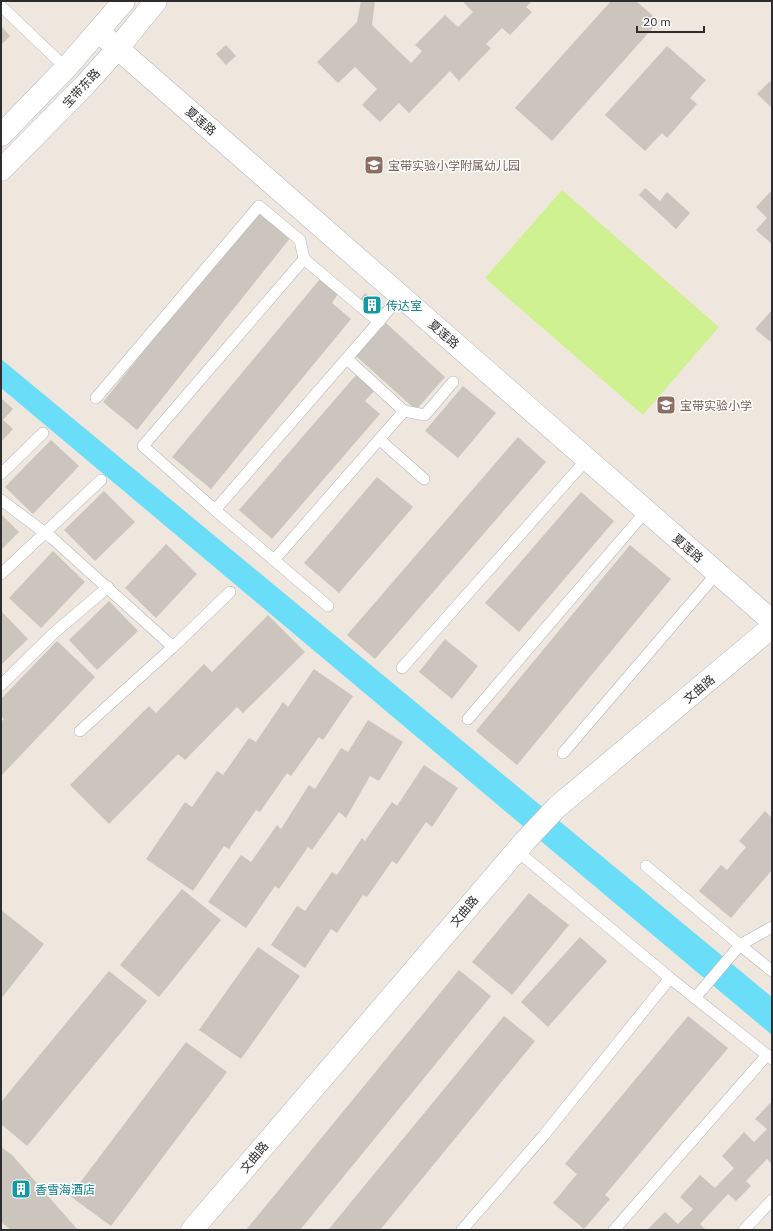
<svg xmlns="http://www.w3.org/2000/svg" width="773" height="1231" font-family="'IBM Plex Sans','Noto Sans SC',sans-serif">
	<style>
		.pitch { fill: #d0f192 }
		.water { fill: #6adef8 }
		.building { fill: #cbc5bd }
		.lines { fill: none; stroke-linecap: round; stroke-linejoin: round }
		.lane-casing { stroke: #b2b6c1; stroke-width: 12 }
		.secondary-casing { stroke: #b2b6c1; stroke-width: 23 }
		.lane { stroke: #fff; stroke-width: 11 }
		.secondary { stroke: #fff; stroke-width: 22 }
		.labels { text-anchor: middle; dominant-baseline: central; stroke-width: 3; stroke-linejoin: round; paint-order: stroke }
		.street-label { font-size: 12px; fill: #2d2d2d; stroke: #fff }
		.education-label { font-size: 12px; fill: #785e54; stroke: #fff; text-anchor: start }
		.culture-label { font-size: 12px; fill: #0d838f; stroke: #fff; text-anchor: start }
	</style>
	<rect width="100%" height="100%" fill="#efe7de"/>
	<path class="pitch" d="M562 190 719 327 643 415 485 278Z"/>
	<path class="water" d="M1 359 772 997V1035L1 388Z"/>
	<g class="building">
		<path d="M361 1H375L372 25 411 63 422 51 415 45 445 15 458 27 473 12 464 3 466 1H532L526 7 532 12 510 35 502 28 486 44 491 48 459 81 450 71 409 113 399 103 380 122 362 105 377 89 355 67 338 83 317 62 357 22Z"/>
		<path d="M611 1H636L659 21 552 141 515 108Z"/>
		<path d="M1 26 10 36 1 45Z"/>
		<path d="M226 45 236 56 226 65 216 54Z"/>
		<path d="M667 46 706 80 690 98 697 104 667 138 662 133 645 151 605 115Z"/>
		<path d="M770 81 772 84V108L757 94Z"/>
		<path d="M645 188 660 201 667 192 690 213 676 229 639 195Z"/>
		<path d="M772 190 771 232 772 244 756 230 767 218 756 207Z"/>
		<path d="M257 210 291 237 137 430 103 402Z"/>
		<path d="M320 279 338 294 332 303 351 319 211 489 172 457Z"/>
		<path d="M365 293 385 309 379 317 359 301Z"/>
		<path d="M772 310V343L755 329Z"/>
		<path d="M386 323 445 377 416 410 356 356Z"/>
		<path d="M356 375 374 391 365 401 380 414 272 539 239 510Z"/>
		<path d="M463 386 496 413 458 458 425 431Z"/>
		<path d="M1 398 13 409 3 420 13 429 1 442Z"/>
		<path d="M518 437 546 462 375 659 347 635Z"/>
		<path d="M51 440 79 466 33 514 5 487Z"/>
		<path d="M377 477 413 507 339 593 304 563Z"/>
		<path d="M104 491 135 522 95 561 64 530Z"/>
		<path d="M581 492 614 521 519 632 485 603Z"/>
		<path d="M1 514 19 532 1 550Z"/>
		<path d="M166 544 197 574 156 618 125 588Z"/>
		<path d="M630 545 671 579 517 765 476 731Z"/>
		<path d="M53 551 85 582 41 628 9 598Z"/>
		<path d="M109 601 138 631 97 670 69 640Z"/>
		<path d="M1 611 28 639 1 665Z"/>
		<path d="M268 615 305 652 243 713 237 707 185 760 178 754 109 824 70 785 149 706 156 713 204 664 212 672Z"/>
		<path d="M445 639 478 666 452 699 419 672Z"/>
		<path d="M57 641 95 677 1 776V722L4 719 1 716V699Z"/>
		<path d="M314 669 353 696 323 740 319 737 291 776 287 773 260 812 256 810 229 849 224 846 193 891 146 859 185 802 192 807 217 771 223 775 249 738 256 742 283 702 288 707Z"/>
		<path d="M368 720 403 742 379 781 370 776 346 818 339 812 312 850 308 847 279 889 275 886 246 928 208 902 241 855 251 862 277 825 281 829 309 785 315 789 341 748 348 752Z"/>
		<path d="M424 765 458 788 432 827 426 822 397 864 392 861 367 897 363 895 337 933 331 929 305 968 271 945 297 906 305 911 332 872 337 875 362 838 365 841 392 802 397 806Z"/>
		<path d="M765 811 772 818V870L731 918 699 891 721 865 727 870 746 847 739 841Z"/>
		<path d="M182 889 221 920 159 997 120 965Z"/>
		<path d="M529 893 569 925 512 995 472 962Z"/>
		<path d="M1 910 44 944 1 999Z"/>
		<path d="M580 937 607 961 548 1027 521 1002Z"/>
		<path d="M258 947 300 976 241 1059 199 1030Z"/>
		<path d="M459 970 491 996 300 1230H246Z"/>
		<path d="M109 971 147 1001 27 1146 1 1124V1102Z"/>
		<path d="M504 1016 535 1041 380 1230H328Z"/>
		<path d="M688 1016 728 1048 605 1195 610 1199 584 1229 553 1203 577 1174 565 1164Z"/>
		<path d="M186 1042 227 1072 111 1226 70 1196Z"/>
		<path d="M772 1101V1164L767 1159 746 1181 751 1186 736 1201 728 1194 700 1224 706 1230H647L665 1212 678 1224 693 1209 680 1197 700 1175 715 1188 734 1168 722 1156 744 1132 754 1142 767 1129 755 1119Z"/>
		<path d="M1 1147 12 1155 78 1230H11L1 1222Z"/>
	</g>
	<g class="lines">
		<g class="lane-casing">
			<g id="lane">
				<path d="M1 6 66 68"/>
				<path d="M379 322 304 259 143 446 215 510 401 296"/>
				<path d="M347 359 404 411 425 415 453 382"/>
				<path d="M96 398 259 206 300 240 304 259"/>
				<path d="M380 440 424 479"/>
				<path d="M1 474 43 433"/>
				<path d="M1 500 52 538 173 647 230 592"/>
				<path d="M215 510 274 560 404 411"/>
				<path d="M274 560 328 606"/>
				<path d="M1 574 101 480"/>
				<path d="M402 668 587 459"/>
				<path d="M1 685 55 632 108 587"/>
				<path d="M468 719 646 511"/>
				<path d="M80 731 173 647"/>
				<path d="M563 753 717 573"/>
				<path d="M516 850 670 978 772 1059"/>
				<path d="M646 866 740 945 695 998"/>
				<path d="M772 927 740 945 772 971"/>
				<path d="M462 1230 544 1135 670 978"/>
				<path d="M614 1230 767 1055"/>
				<path d="M744 1230 772 1200"/>
			</g>
		</g>
		<g class="secondary-casing">
			<g id="secondary">
				<path d="M99 32 772 621"/>
				<path d="M1 135 66 68 124 1"/>
				<path d="M1 170 85 85 118 48 156 1"/>
				<path d="M192 1230 525 841 557 807 772 627"/>
			</g>
		</g>
		<use href="#lane" class="lane"/>
		<use href="#secondary" class="secondary"/>
	</g>
	<defs>
		<g id="school-square" transform="scale(1)"><rect x="-9" y="-9" width="18" height="18" rx="4" fill="#8d6e63" stroke="#fff"/><path d="M0-5L7-2L0 1L-7-2ZM-4 1L0 2.5L4 1V4Q0 6-4 4Z" fill="#fff"/></g>
		<g id="building-square" transform="scale(1)"><rect x="-9" y="-9" width="18" height="18" rx="4" fill="#0f9aa8" stroke="#fff"/><path d="M-4-6H4V6H1V3H-1V6H-4ZM-2.5-4.3h1.7v1.8h-1.7ZM.8-4.3h1.7v1.8H.8ZM-2.5-1h1.7V.8h-1.7ZM.8-1h1.7V.8H.8Z" fill="#fff"/></g>
	</defs>
	<g fill-rule="evenodd">
		<use href="#school-square" x="374" y="165"/>
		<use href="#building-square" x="372" y="305"/>
		<use href="#school-square" x="666" y="405"/>
		<use href="#building-square" x="21" y="1189"/>
	</g>
	<g class="labels">
		<g class="street-label">
			<text transform="translate(81 88) rotate(-47)">宝带东路</text>
			<text transform="translate(201 121) rotate(41)">夏莲路</text>
			<text transform="translate(444 334) rotate(41)">夏莲路</text>
			<text transform="translate(688 548) rotate(41)">夏莲路</text>
			<text transform="translate(699 689) rotate(-40)">文曲路</text>
			<text transform="translate(464 911) rotate(-50)">文曲路</text>
			<text transform="translate(254 1157) rotate(-50)">文曲路</text>
		</g>
		<g class="education-label">
			<text x="388" y="165">宝带实验小学附属幼儿园</text>
			<text x="680" y="405">宝带实验小学</text>
		</g>
		<g class="culture-label">
			<text x="386" y="305">传达室</text>
			<text x="35" y="1189">香雪海酒店</text>
		</g>
	</g>
	<rect width="773" height="1231" fill="none" stroke="#2d2d2d" stroke-width="4"/>
	<path d="M637 26v6h67v-6" fill="none" stroke="#2d2d2d" stroke-width="2"/>
	<text x="643" y="26" font-size="12" fill="#2d2d2d" stroke="#ffffff" stroke-width="3" paint-order="stroke">20 m</text>
</svg>
